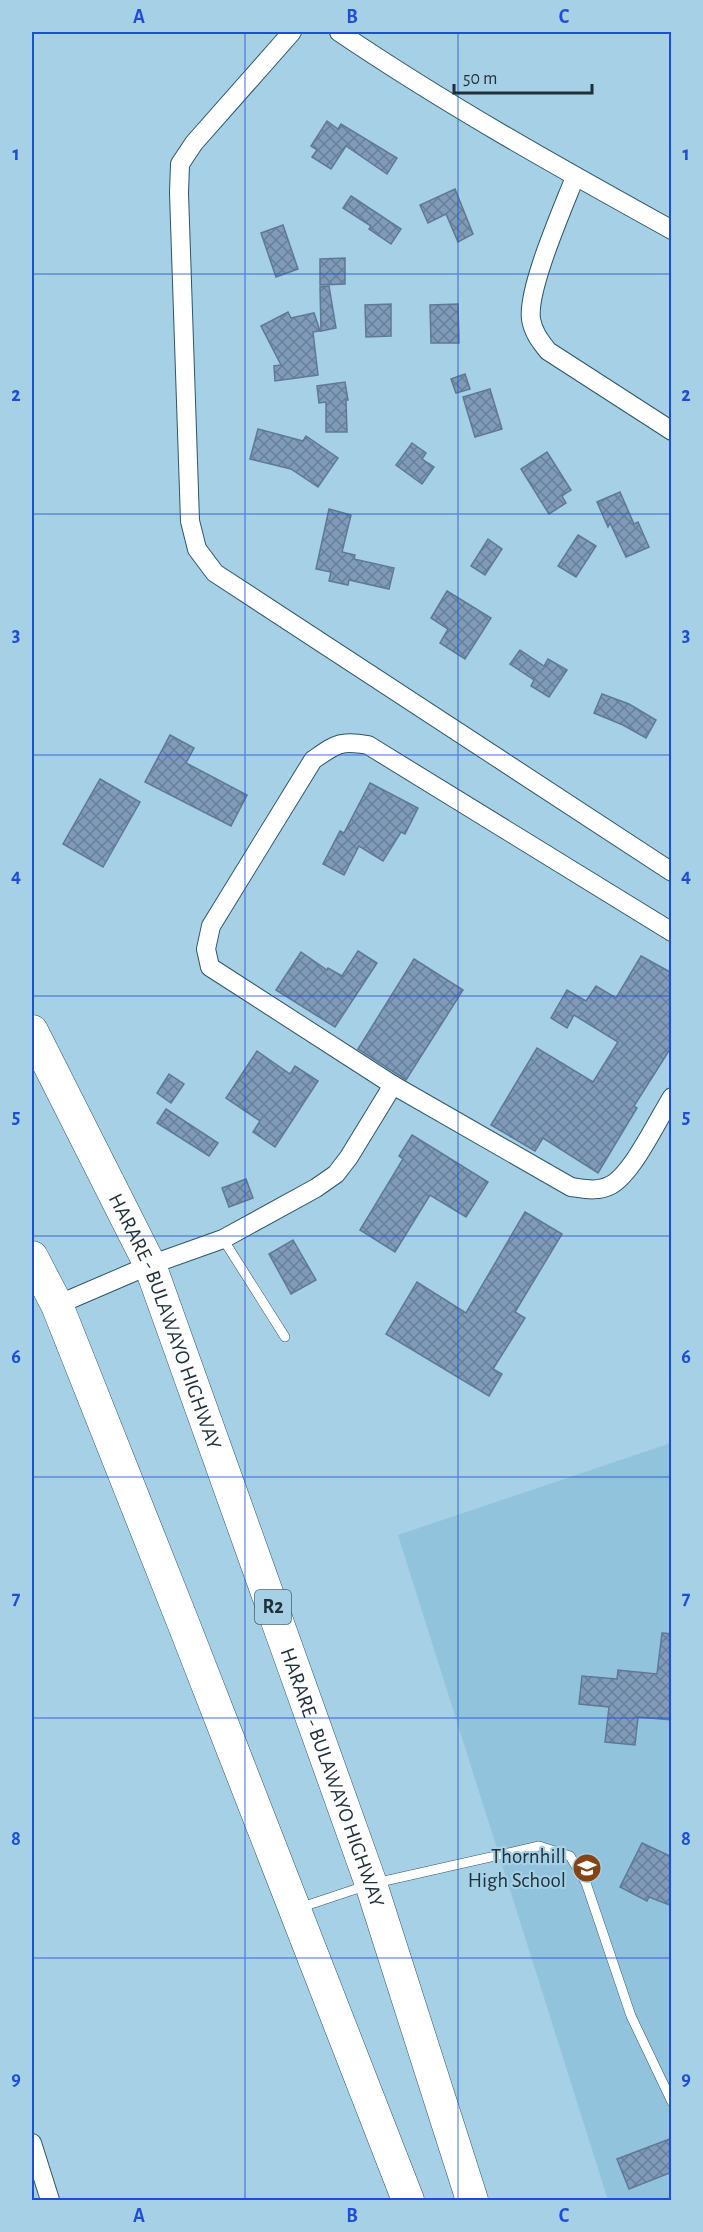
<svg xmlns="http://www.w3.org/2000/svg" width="703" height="2232" font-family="'Alegreya Sans',sans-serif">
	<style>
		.built { fill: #91c3dd }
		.building { fill: url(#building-cross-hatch); stroke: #5e7996; stroke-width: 1.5 }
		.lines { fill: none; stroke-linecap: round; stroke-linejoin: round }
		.lane-casing { stroke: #2e5669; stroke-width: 10 }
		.street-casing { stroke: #2e5669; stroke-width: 20 }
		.highway-casing { stroke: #2e5669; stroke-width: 33 }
		.lane { stroke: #fff; stroke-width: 9 }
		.street { stroke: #fff; stroke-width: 18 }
		.highway { stroke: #fff; stroke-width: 32 }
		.grid { fill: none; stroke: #1d4ed8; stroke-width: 1.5; stroke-opacity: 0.55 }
		.labels { text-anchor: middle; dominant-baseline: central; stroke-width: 4.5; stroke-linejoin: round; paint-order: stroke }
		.shield { fill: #a5d0e6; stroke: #47606d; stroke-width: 1.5 }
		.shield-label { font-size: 20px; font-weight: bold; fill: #1f3039 }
		.street-label { font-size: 21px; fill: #1f3039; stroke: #a5d0e6 }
		.poi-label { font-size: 21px; fill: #1f3039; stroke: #a5d0e6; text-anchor: end }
		.neatline { fill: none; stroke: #1d4ed8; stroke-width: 2 }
		.grid-label { font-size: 20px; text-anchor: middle; font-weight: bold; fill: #1d4ed8 }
	</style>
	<defs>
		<pattern id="building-cross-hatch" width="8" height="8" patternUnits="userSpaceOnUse" patternTransform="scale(1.5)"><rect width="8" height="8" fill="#7f9bb9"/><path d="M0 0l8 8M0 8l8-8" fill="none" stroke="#677f97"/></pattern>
	</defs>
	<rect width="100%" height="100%" fill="#a5d0e6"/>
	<path class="built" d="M671 1443V2200H608L398 1535Z"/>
	<g class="building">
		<path d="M327 121 338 129 341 124 397 158 387 174 346 146 331 169 312 157 317 150 311 146Z"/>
		<path d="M455 189 473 234 458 242 446 214 428 223 420 205Z"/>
		<path d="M351 196 401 229 391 244 369 229 371 226 343 208Z"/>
		<path d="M283 225 298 269 276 277 261 233Z"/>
		<path d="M345 258V284L320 285V259Z"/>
		<path d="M329 286 336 328 321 331 320 287Z"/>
		<path d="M391 304V336L366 337 365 305Z"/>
		<path d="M458 304 459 343H431L430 305Z"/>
		<path d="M288 312 291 318 314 313 320 331 313 332 318 375 275 381 274 366 281 365 261 326Z"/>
		<path d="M465 374 470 389 456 393 451 379Z"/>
		<path d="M345 382 348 400H346L347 432H326V402L319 403 317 386Z"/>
		<path d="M490 389 502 429 475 437 463 397Z"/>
		<path d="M258 429 303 441 306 436 338 458 318 487 291 469 250 459Z"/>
		<path d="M412 443 426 453 422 459 434 467 422 484 396 465Z"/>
		<path d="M547 452 571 490 562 496 566 503 549 514 521 469Z"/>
		<path d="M620 492 634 524 638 522 649 547 626 557 610 523 608 527 597 502Z"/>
		<path d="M329 509 351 515 342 552 355 555 354 559 394 568 389 589 349 580 348 585 329 581 331 572 316 569Z"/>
		<path d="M578 535 596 546 576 577 558 566Z"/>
		<path d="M488 539 502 549 485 575 471 566Z"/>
		<path d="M447 591 491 618 465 659 440 643 448 629 431 618Z"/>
		<path d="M520 650 544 666 548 659 567 670 549 697 531 686 534 680 510 664Z"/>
		<path d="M602 694 629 704 656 720 646 738 623 725 594 713Z"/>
		<path d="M170 735 194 748 186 763 247 795 231 826 145 782Z"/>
		<path d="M100 779 140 802 103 867 63 844Z"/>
		<path d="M370 783 418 808 405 834 401 832 383 861 359 846 344 875 323 864 340 831 344 833Z"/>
		<path d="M358 951 377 963 335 1027 276 990 301 952 327 970 328 968 342 976Z"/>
		<path d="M641 956 672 973V1046L634 1106 637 1108 598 1173 543 1138 535 1151 491 1125 537 1048 593 1082 618 1042 574 1015 567 1028 551 1018 567 990 586 1001 596 986 616 998Z"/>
		<path d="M414 959 463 990 406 1080 358 1049Z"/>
		<path d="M257 1051 290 1074 295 1066 318 1081 275 1147 253 1132 260 1121 226 1098Z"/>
		<path d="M169 1074 184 1084 171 1103 157 1093Z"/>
		<path d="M166 1109 218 1143 209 1156 157 1123Z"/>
		<path d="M412 1135 488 1182 466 1217 430 1195 395 1252 360 1230 403 1159 399 1156Z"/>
		<path d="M246 1179 253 1198 229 1207 222 1188Z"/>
		<path d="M525 1212 562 1234 515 1312 525 1318 493 1369 502 1374 489 1396 386 1334 417 1282 466 1313Z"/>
		<path d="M293 1240 316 1280 291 1294 269 1254Z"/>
		<path d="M662 1633 672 1634V1720L638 1717 635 1745 605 1742 609 1707 579 1704 582 1676 617 1679 618 1670 657 1674Z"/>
		<path d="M642 1843 672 1857V1906L649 1897 647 1901 620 1887Z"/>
		<path d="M672 2138V2172L629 2189 617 2159Z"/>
	</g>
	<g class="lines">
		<g class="lane-casing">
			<g id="lane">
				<path d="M223 1239 285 1337"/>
				<path d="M299 1908 371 1884 539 1846 570 1856 586 1883 631 2016 672 2102"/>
			</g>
		</g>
		<g class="street-casing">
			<g id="street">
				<path d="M292 32 194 143 180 164 179 193 190 521 197 549 215 573 672 872"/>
				<path d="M339 32C447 105 558 167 672 230"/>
				<path d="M575 177C563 208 527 289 531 319 533 332 540 341 548 351L672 431"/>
				<path d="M672 932 368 745C340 740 336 744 313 760L211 926 206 949 210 967 393 1085 571 1187C585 1189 598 1192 611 1185 633 1173 658 1119 672 1097"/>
				<path d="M57 1305 150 1265 223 1239 316 1188 336 1174 349 1157 393 1085"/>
				<path d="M32 2143 50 2200"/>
			</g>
		</g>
		<g class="highway-casing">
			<g id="highway">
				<path id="s1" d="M32 1031 150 1265 371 1884 472 2200"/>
				<path d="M32 1257 57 1305 184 1625 408 2200"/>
			</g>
		</g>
		<use href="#lane" class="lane"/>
		<use href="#street" class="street"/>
		<use href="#highway" class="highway"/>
	</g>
	<path class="grid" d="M245 32V2200M458 32V2200M32 274H672M32 514H672M32 755H672M32 996H672M32 1236H672M32 1477H672M32 1718H672M32 1958H672"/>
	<defs>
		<g id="school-disc" transform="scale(1.5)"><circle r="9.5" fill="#864314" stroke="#a5d0e6"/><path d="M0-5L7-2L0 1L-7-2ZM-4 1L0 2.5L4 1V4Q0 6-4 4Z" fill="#fff"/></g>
	</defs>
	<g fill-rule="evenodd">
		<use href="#school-disc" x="587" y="1868"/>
	</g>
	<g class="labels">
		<rect class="shield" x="255" y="1590" width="36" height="34" rx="4.5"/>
		<g class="shield-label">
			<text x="273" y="1607">R2</text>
		</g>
		<g class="street-label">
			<text stroke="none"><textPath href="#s1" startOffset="320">HARARE - BULAWAYO HIGHWAY</textPath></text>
			<text stroke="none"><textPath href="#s1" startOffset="806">HARARE - BULAWAYO HIGHWAY</textPath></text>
		</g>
		<g class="poi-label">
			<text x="566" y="1856">Thornhill<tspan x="566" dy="24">High School</tspan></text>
		</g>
	</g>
	<rect width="703" height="2232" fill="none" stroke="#a5d0e6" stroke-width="66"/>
	<path d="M454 84v9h138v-9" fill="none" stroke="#1f3039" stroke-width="3"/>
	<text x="463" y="84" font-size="18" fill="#1f3039" stroke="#a5d0e6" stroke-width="4.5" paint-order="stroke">50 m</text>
	<rect x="33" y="33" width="637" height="2166" class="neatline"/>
	<g class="grid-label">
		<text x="139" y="23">A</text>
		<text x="352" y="23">B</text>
		<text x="564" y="23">C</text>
		<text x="16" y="160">1</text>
		<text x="686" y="160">1</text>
		<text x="16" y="401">2</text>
		<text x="686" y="401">2</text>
		<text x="16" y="641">3</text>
		<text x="686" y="641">3</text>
		<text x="16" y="882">4</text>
		<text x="686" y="882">4</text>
		<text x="16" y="1123">5</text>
		<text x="686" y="1123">5</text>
		<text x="16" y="1363">6</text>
		<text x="686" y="1363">6</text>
		<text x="16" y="1604">7</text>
		<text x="686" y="1604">7</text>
		<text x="16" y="1845">8</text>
		<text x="686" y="1845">8</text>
		<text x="16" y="2085">9</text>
		<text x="686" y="2085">9</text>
		<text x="139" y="2222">A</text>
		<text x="352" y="2222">B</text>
		<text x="564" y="2222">C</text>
	</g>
</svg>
